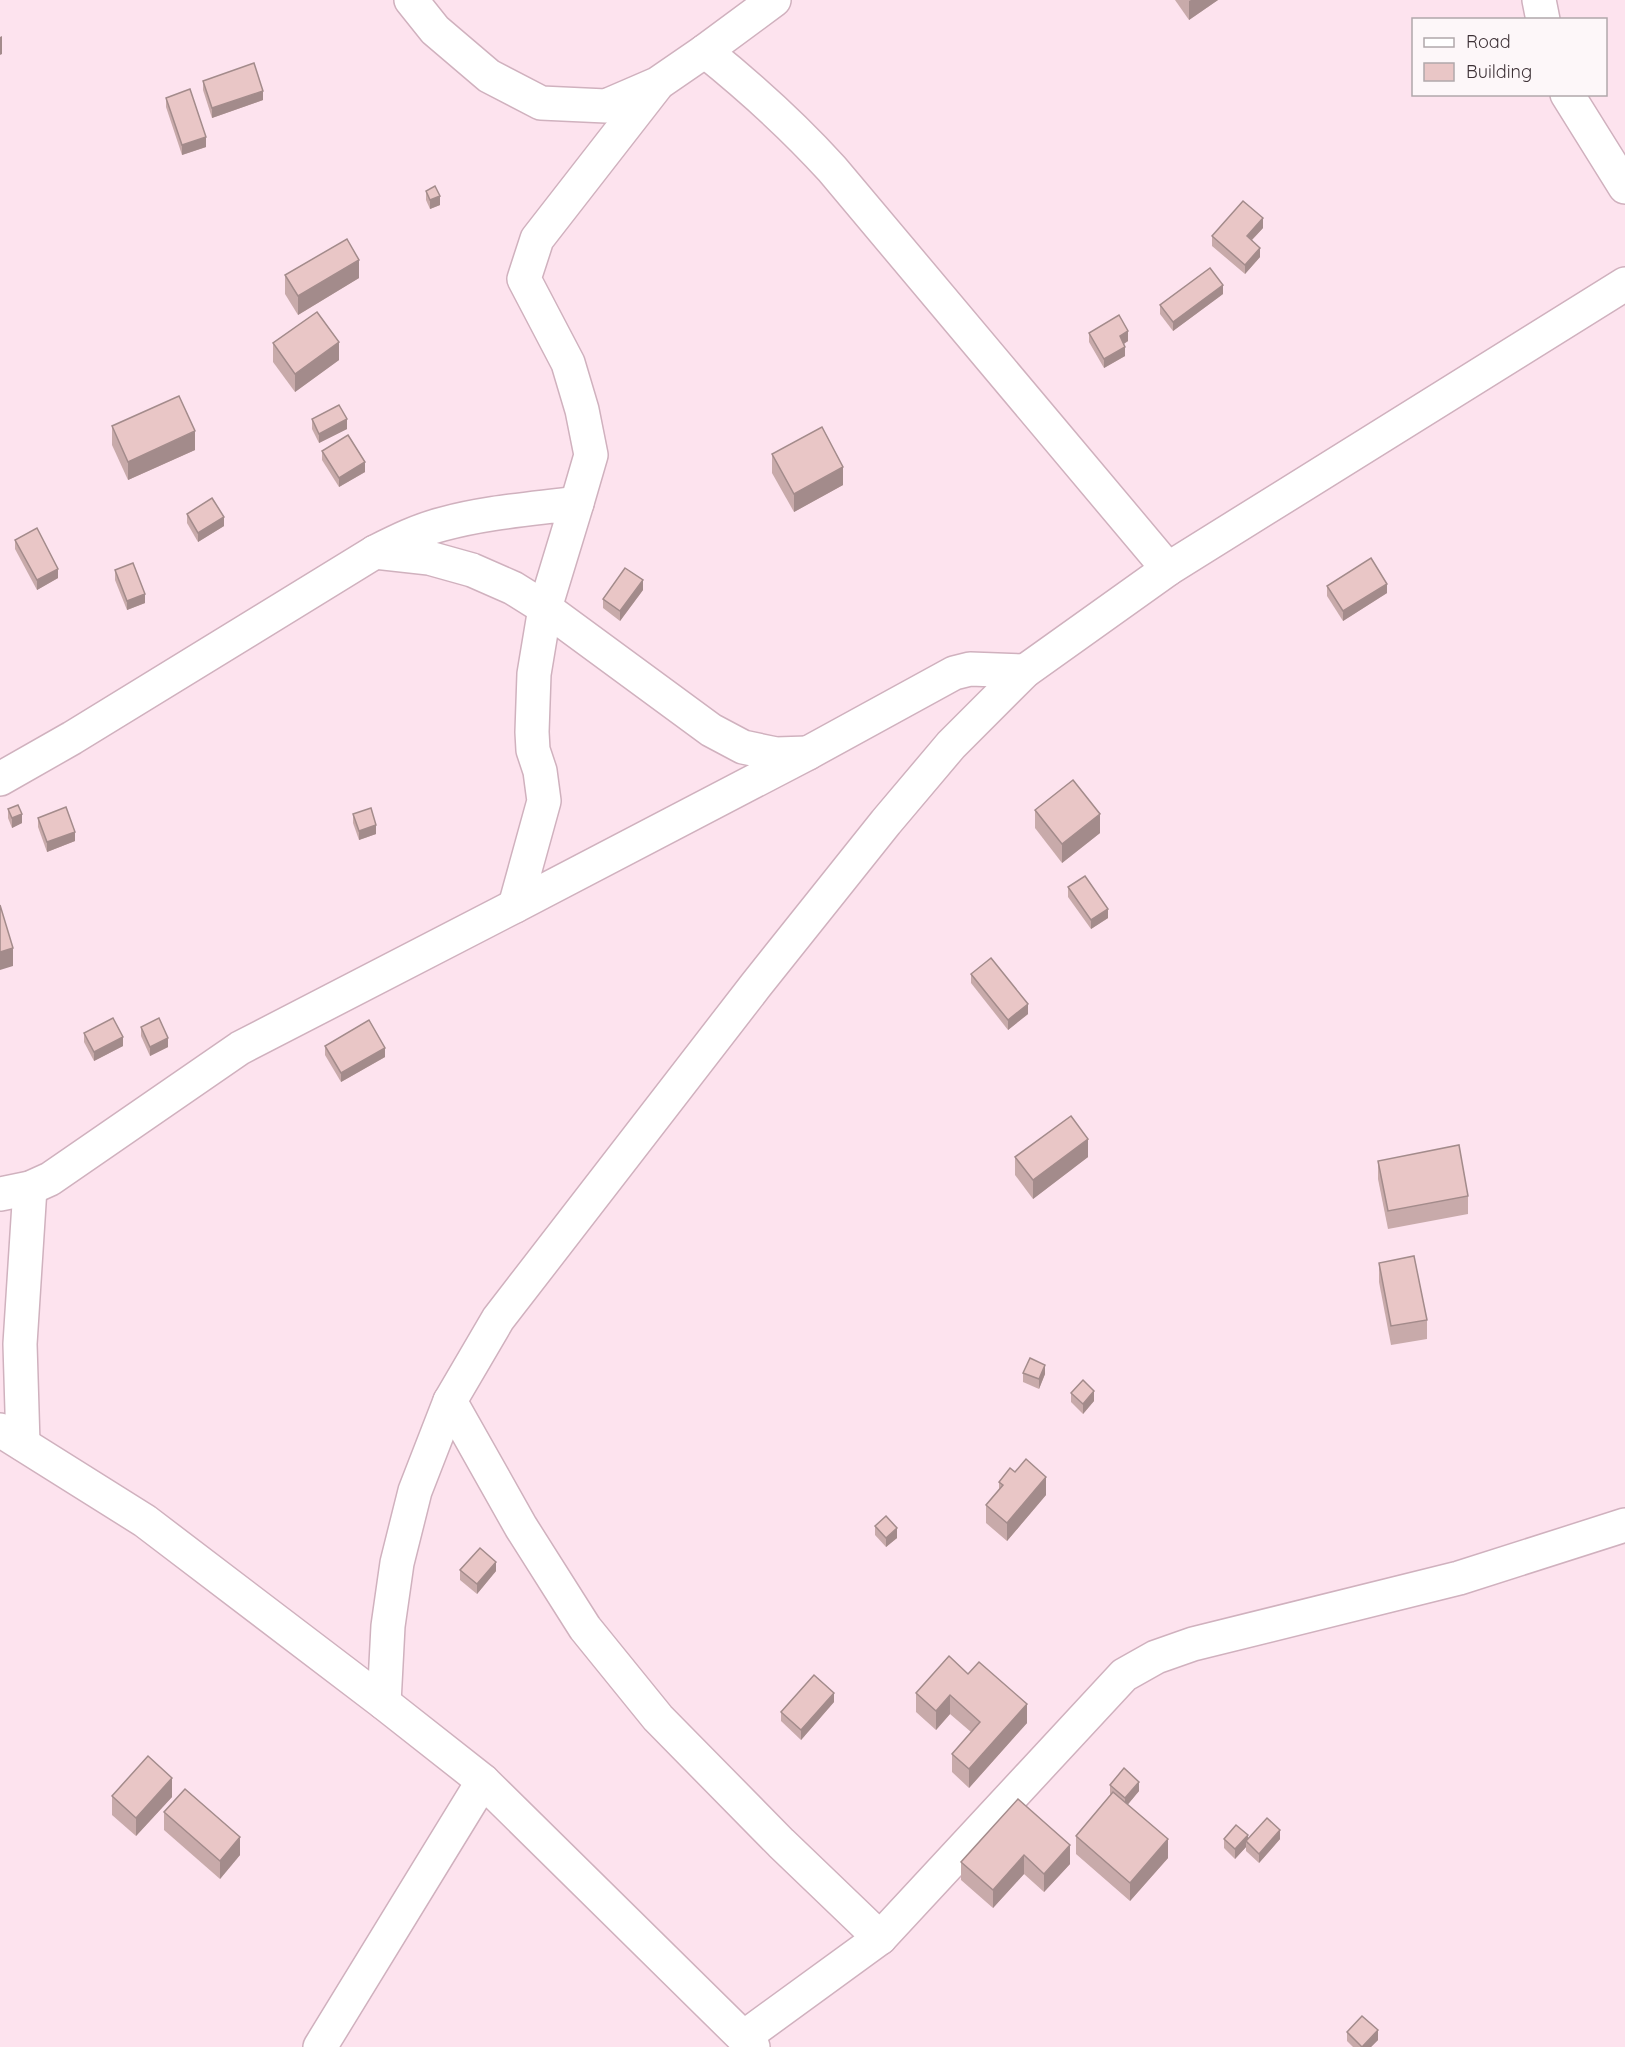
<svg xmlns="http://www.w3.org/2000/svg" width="1625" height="2047" font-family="Quicksand,sans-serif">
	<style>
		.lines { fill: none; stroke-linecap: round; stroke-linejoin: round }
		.minor-casing { stroke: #d0b1be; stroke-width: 36 }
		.tertiary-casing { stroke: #d0b1be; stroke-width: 36 }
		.minor { stroke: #fff; stroke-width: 33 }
		.tertiary { stroke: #fff; stroke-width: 33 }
		.wall { fill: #c8aaaa }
		.shaded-wall { fill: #a38b8b }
		.building { fill: #e9c6c6; stroke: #a38b8b; stroke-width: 1.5 }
	</style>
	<rect width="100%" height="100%" fill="#fde3ee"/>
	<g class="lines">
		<g class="minor-casing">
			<g id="minor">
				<path d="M411 0 435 30 489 76 541 103 606 106 657 84 705 51C751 88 793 126 832 169L1168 569"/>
				<path d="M1539 0 1543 20"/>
				<path d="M705 51 774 0"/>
				<path d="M1567 94 1625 187"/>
				<path d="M577 503 591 455 582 410 568 363 524 279 537 239 656 86"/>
				<path d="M375 552 429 558 472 570 513 588 545 608 711 730 743 747 776 754 808 753"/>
				<path d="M0 779 72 738 375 552C397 541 419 530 443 524 487 512 532 509 577 503L545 608 534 674 532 732 533 750 540 771 544 801 515 906 808 753 954 673 970 669 1025 671"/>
				<path d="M0 1194 30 1188 50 1179 240 1048 515 906"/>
				<path d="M450 1401 521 1527 585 1628 658 1718 781 1843 880 1938"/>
				<path d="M23 1444 20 1344 30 1188"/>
				<path d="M384 1703 388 1626 397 1563 415 1491 450 1401 498 1319 756 985 886 822 951 745 1025 671 1168 569 1625 284"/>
				<path d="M744 2037 880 1938 1124 1675 1156 1657 1193 1644 1459 1578 1625 1525"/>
				<path d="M320 2047 483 1781"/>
			</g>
		</g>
		<g class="tertiary-casing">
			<path id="tertiary" d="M0 1430 145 1521 384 1703 483 1781 753 2047"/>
		</g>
		<use href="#minor" class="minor"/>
		<use href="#tertiary" class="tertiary"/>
	</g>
	<g class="wall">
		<path d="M1175 0H1218L1189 20Z"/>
		<path d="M203 81 263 100 212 118 203 90Z"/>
		<path d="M166 98 206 147 182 155 166 107Z"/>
		<path d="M426 191 440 205 430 209 426 200Z"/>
		<path d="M1263 228 1252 240 1260 257 1245 274 1212 246V236Z"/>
		<path d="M285 275 359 278 298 315 285 294Z"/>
		<path d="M1223 294 1173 331 1160 314V305Z"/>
		<path d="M1089 333 1128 341 1124 344 1125 356 1104 368 1089 342Z"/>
		<path d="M273 343 339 360 295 392 273 362Z"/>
		<path d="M312 419 347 429 319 443 312 429Z"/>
		<path d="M112 426 195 450 128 480 112 445Z"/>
		<path d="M322 451 365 472 339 487 322 460Z"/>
		<path d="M772 454 843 485 794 512 772 473Z"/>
		<path d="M187 514 224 526 198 542 187 523Z"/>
		<path d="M15 540 58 578 37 590 15 549Z"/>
		<path d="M115 570 145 603 127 610 115 580Z"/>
		<path d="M1327 586 1387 593 1343 621 1327 596Z"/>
		<path d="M643 590 620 621 603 608V599Z"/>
		<path d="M8 809 22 823 12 828 8 818Z"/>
		<path d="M1035 810 1100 833 1062 863 1035 828Z"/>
		<path d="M353 814 376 834 359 840 353 823Z"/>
		<path d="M38 818 75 841 47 852 38 827Z"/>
		<path d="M1068 887 1108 918 1091 929 1068 897Z"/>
		<path d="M971 974 1028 1014 1008 1030 971 983Z"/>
		<path d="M141 1027 168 1047 150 1056 141 1036Z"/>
		<path d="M84 1033 123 1046 94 1061 84 1042Z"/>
		<path d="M325 1046 385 1057 341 1082 325 1055Z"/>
		<path d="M1015 1157H1088L1033 1199 1015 1175Z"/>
		<path d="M1378 1161 1468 1196V1214L1388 1229 1378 1179Z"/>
		<path d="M1379 1263 1427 1320V1339L1391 1345 1379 1282Z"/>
		<path d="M1023 1373 1045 1374 1039 1389 1023 1382Z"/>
		<path d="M1071 1393 1094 1401 1083 1414 1071 1402Z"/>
		<path d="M999 1482 1046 1495 1007 1541 986 1523V1505L999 1490Z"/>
		<path d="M875 1526 897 1538 886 1547 875 1535Z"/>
		<path d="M460 1570 496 1571 477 1594 460 1580Z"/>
		<path d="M968 1674 1027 1723 969 1788 952 1772V1754L971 1732 950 1714 936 1730 916 1712V1693Z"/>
		<path d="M834 1702 801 1740 781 1721V1712Z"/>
		<path d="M1110 1785 1139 1791 1127 1805 1168 1858 1130 1901 1076 1854V1836L1110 1795Z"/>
		<path d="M112 1796 172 1797 136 1836 112 1815Z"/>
		<path d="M1018 1799 1070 1864 1044 1892 1024 1874 993 1908 961 1880V1862Z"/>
		<path d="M164 1812 240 1855 220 1879 164 1830Z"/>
		<path d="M1224 1839H1280L1259 1863 1246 1851V1847L1235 1859 1224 1848Z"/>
		<path d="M1347 2032 1378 2040 1371 2047H1353L1347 2041Z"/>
	</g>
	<g class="shaded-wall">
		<path d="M1191 0H1218L1189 20V1Z"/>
		<path d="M2 36V54L0 55V37Z"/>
		<path d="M263 91V100L212 118V108Z"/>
		<path d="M206 137V147L182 155V145Z"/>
		<path d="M440 196V205L430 209V200Z"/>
		<path d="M1263 218V228L1247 245V236Z"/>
		<path d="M1260 248V257L1245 274V265Z"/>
		<path d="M359 260V278L298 315V296Z"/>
		<path d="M1223 285V294L1173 331V322Z"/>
		<path d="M1128 331V341L1120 346V336Z"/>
		<path d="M339 342V360L295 392V374Z"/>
		<path d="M1125 347V356L1104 368V359Z"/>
		<path d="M347 419V429L319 443V434Z"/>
		<path d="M195 431V450L128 480V462Z"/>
		<path d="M365 462V472L339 487V478Z"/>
		<path d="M843 467V485L794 512V494Z"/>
		<path d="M224 517V526L198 542V533Z"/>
		<path d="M58 569V578L37 590V580Z"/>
		<path d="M643 580V590L620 621V611Z"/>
		<path d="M1387 584V593L1343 621V611Z"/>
		<path d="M145 594V603L127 610V601Z"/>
		<path d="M22 814V823L12 828V818Z"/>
		<path d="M1100 814V833L1062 863V844Z"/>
		<path d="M376 825V834L359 840V831Z"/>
		<path d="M75 832V841L47 852V842Z"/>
		<path d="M1108 909V918L1091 929V920Z"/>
		<path d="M13 948V966L0 970V952Z"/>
		<path d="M1028 1004V1014L1008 1030V1020Z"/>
		<path d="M123 1037V1046L94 1061V1052Z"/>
		<path d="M168 1038V1047L150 1056V1047Z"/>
		<path d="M385 1048V1057L341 1082V1073Z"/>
		<path d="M1088 1139V1157L1033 1199V1180Z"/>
		<path d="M1045 1365V1374L1039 1389V1379Z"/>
		<path d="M1094 1391V1401L1083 1414V1404Z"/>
		<path d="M1046 1477V1495L1007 1541V1523Z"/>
		<path d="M897 1528V1538L886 1547V1538Z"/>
		<path d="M496 1562V1571L477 1594V1584Z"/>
		<path d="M834 1693V1702L801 1740V1730Z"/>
		<path d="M950 1695V1714L936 1730V1711Z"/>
		<path d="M1027 1704V1723L969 1788V1769Z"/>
		<path d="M172 1778V1797L136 1836V1818Z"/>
		<path d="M1139 1782V1791L1125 1808V1798Z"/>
		<path d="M1280 1830V1839L1259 1863V1854Z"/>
		<path d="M1248 1835V1844L1246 1841V1847L1235 1859V1849Z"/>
		<path d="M240 1837V1855L220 1879V1861Z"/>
		<path d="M1168 1839V1858L1130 1901V1883Z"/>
		<path d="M1070 1845V1864L1044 1892V1874Z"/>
		<path d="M1024 1855V1874L993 1908V1890Z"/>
		<path d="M1378 2030V2040L1371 2047H1362Z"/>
	</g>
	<g class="building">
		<path d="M254 63 263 91 212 108 203 81Z"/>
		<path d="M190 89 206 137 182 145 166 98Z"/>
		<path d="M435 186 440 196 430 200 426 191Z"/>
		<path d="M1243 201 1263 218 1247 236 1260 248 1245 265 1212 236Z"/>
		<path d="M347 239 359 260 298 296 285 275Z"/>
		<path d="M1210 268 1223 285 1173 322 1160 305Z"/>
		<path d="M317 312 339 342 295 374 273 343Z"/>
		<path d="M1119 315 1128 331 1120 336 1125 347 1104 359 1089 333Z"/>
		<path d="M179 396 195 431 128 462 112 426Z"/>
		<path d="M339 405 347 419 319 434 312 419Z"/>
		<path d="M822 427 843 467 794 494 772 454Z"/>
		<path d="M348 435 365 462 339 478 322 451Z"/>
		<path d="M212 498 224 517 198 533 187 514Z"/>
		<path d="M37 528 58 569 37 580 15 540Z"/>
		<path d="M1371 558 1387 584 1343 611 1327 586Z"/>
		<path d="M133 563 145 594 127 601 115 570Z"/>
		<path d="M625 568 643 580 620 611 603 599Z"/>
		<path d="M1073 780 1100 814 1062 844 1035 810Z"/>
		<path d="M18 805 22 814 12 818 8 809Z"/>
		<path d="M66 807 75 832 47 842 38 818Z"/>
		<path d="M371 808 376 825 359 831 353 814Z"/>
		<path d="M1085 876 1108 909 1091 920 1068 887Z"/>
		<path d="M0 905 13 948 0 952Z"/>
		<path d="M991 958 1028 1004 1008 1020 971 974Z"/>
		<path d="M113 1018 123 1037 94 1052 84 1033Z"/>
		<path d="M159 1018 168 1038 150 1047 141 1027Z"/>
		<path d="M369 1020 385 1048 341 1073 325 1046Z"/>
		<path d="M1071 1116 1088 1139 1033 1180 1015 1157Z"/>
		<path d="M1459 1145 1468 1196 1388 1211 1378 1161Z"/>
		<path d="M1414 1256 1427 1320 1391 1326 1379 1263Z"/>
		<path d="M1030 1358 1045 1365 1039 1379 1023 1373Z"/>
		<path d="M1083 1380 1094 1391 1083 1404 1071 1393Z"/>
		<path d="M1026 1459 1046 1477 1007 1523 986 1505 1003 1485 999 1482 1010 1468 1015 1472Z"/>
		<path d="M886 1516 897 1528 886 1538 875 1526Z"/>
		<path d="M480 1548 496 1562 477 1584 460 1570Z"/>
		<path d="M949 1656 968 1674 979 1662 1027 1704 969 1769 952 1754 980 1722 950 1695 936 1711 916 1693Z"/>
		<path d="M814 1675 834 1693 801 1730 781 1712Z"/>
		<path d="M148 1756 172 1778 136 1818 112 1796Z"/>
		<path d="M1124 1768 1139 1782 1125 1798 1110 1785Z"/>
		<path d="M185 1789 240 1837 220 1861 164 1812Z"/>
		<path d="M1113 1792 1168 1839 1130 1883 1076 1836Z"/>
		<path d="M1018 1799 1070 1845 1044 1874 1024 1855 993 1890 961 1862Z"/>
		<path d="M1267 1818 1280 1830 1259 1854 1246 1841Z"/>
		<path d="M1236 1825 1248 1835 1235 1849 1224 1839Z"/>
		<path d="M1362 2016 1378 2030 1362 2047 1347 2032Z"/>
	</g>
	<rect x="1412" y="18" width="195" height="78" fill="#fdf7f9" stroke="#b0a8ab" stroke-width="1.5"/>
	<rect x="1424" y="38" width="30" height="9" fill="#ffffff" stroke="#b0a8ab" stroke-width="1.5"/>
	<text x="1466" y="48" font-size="18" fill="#3d3136">Road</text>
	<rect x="1424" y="63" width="30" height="18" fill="#e9c6c6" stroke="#b0a8ab" stroke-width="1.5"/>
	<text x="1466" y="78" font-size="18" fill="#3d3136">Building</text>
</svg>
